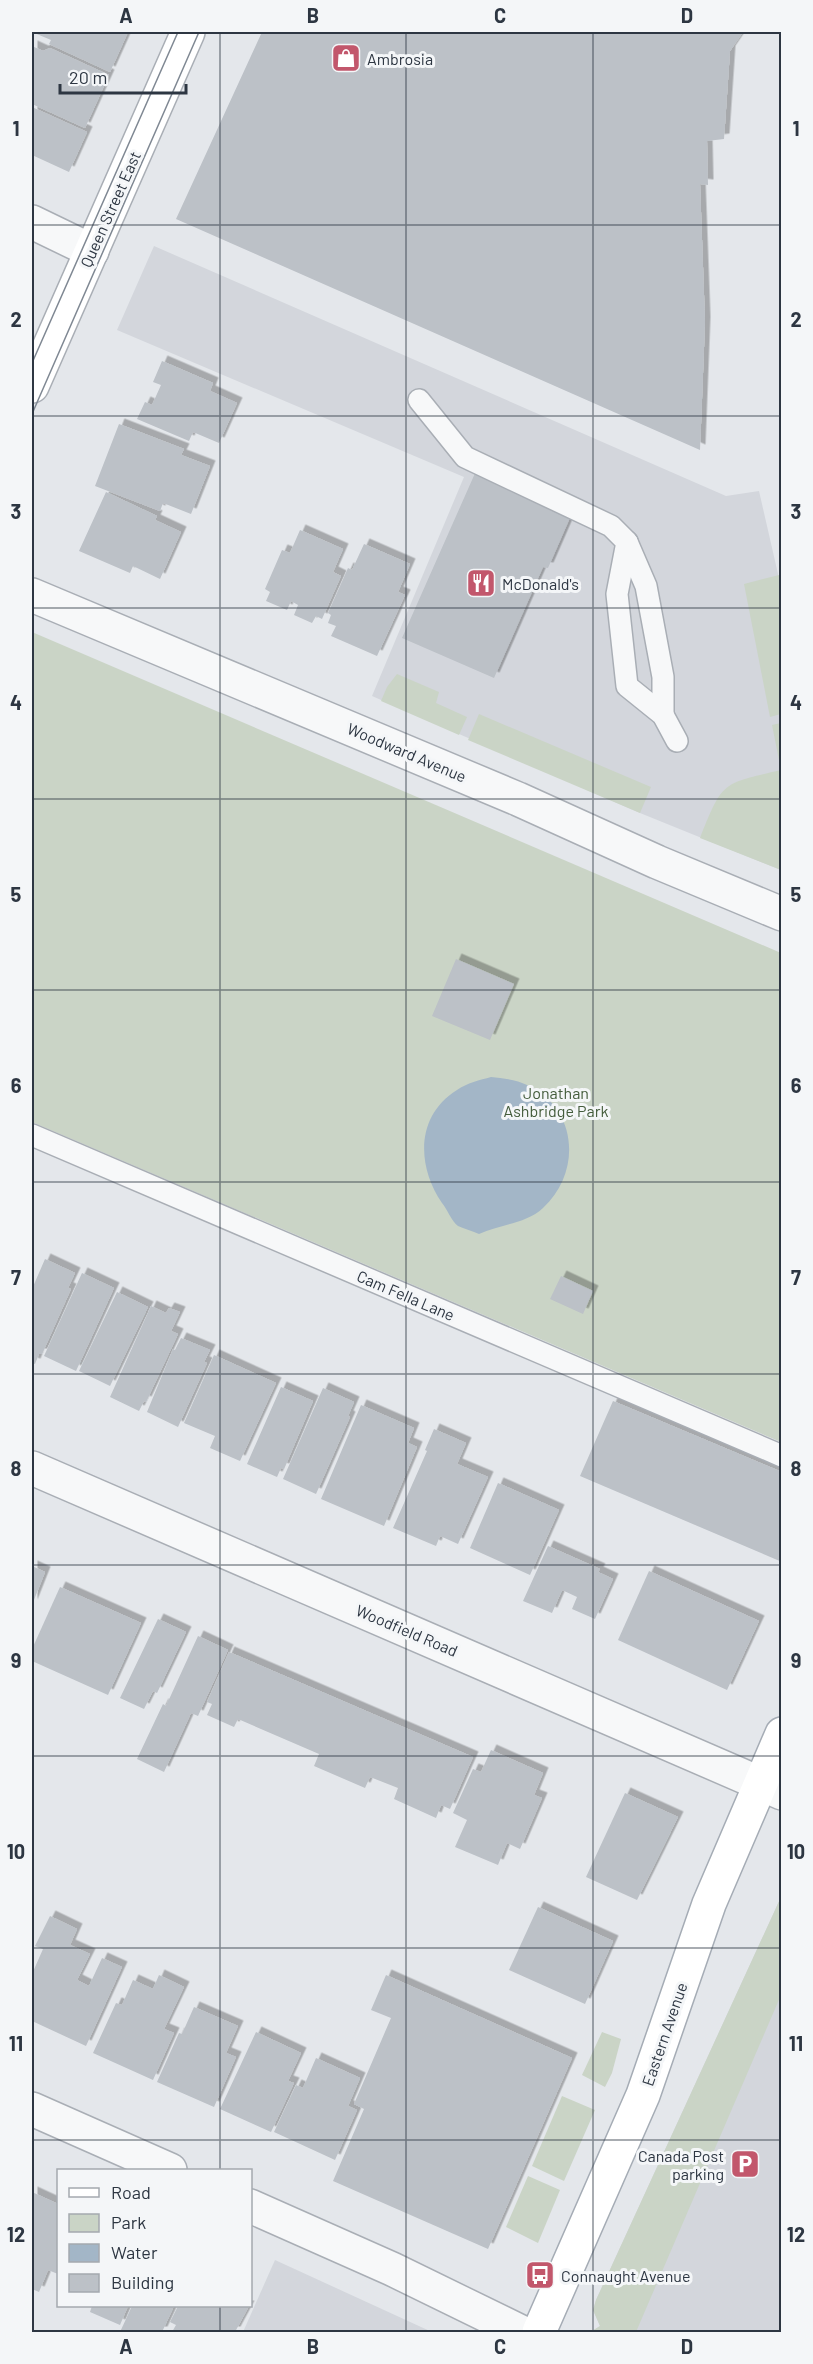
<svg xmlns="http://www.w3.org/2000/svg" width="813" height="2364" font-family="Barlow,sans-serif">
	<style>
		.built { fill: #d3d6dc }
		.green { fill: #cad4c6 }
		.water { fill: #a3b6c7 }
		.building { fill: #bcc1c7; filter: url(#shadow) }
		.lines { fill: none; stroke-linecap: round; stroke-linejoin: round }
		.service-casing { stroke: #a9aeb5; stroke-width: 24 }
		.minor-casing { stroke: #a9aeb5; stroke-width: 36 }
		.tertiary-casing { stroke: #a9aeb5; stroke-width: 36 }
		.secondary-casing { stroke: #a9aeb5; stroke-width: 36 }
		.primary-casing { stroke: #a5acb5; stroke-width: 36 }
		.service { stroke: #f7f8f9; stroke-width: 21 }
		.minor { stroke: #f7f8f9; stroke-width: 33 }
		.tertiary { stroke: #f7f8f9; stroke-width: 33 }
		.secondary { stroke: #fff; stroke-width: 33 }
		.primary { stroke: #fff; stroke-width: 33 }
		.tram { stroke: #7f8893; stroke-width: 1.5 }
		.grid { fill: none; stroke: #2d3642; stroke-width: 1.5; stroke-opacity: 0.55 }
		.labels { text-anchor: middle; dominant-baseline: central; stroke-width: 6; stroke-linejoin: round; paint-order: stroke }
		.poi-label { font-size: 16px; fill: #2d3642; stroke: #f4f6f8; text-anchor: start }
		.street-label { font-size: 16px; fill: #2d3642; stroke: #f4f6f8 }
		.park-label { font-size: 16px; fill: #445c3c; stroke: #f4f6f8 }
		.neatline { fill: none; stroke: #2d3642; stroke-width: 2 }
		.grid-label { font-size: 20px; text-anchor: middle; font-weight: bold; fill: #2d3642 }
	</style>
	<defs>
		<filter id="shadow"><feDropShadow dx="5.5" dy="-5.5" stdDeviation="0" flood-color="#0004"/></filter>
	</defs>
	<rect width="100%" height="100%" fill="#e4e7eb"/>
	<g class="built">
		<path d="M154 246 726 496 759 491 781 587V870L640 813 372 696 464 477 117 330Z"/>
		<path d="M781 1897V2332H591L600 2326 593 2310 596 2300Z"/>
		<path d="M275 2260 432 2332H243Z"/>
	</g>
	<g class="green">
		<path d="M779 575 782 587 781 714 770 717 744 584Z"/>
		<path d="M32 632 781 953V1442L32 1122Z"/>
		<path d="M397 674 439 692 436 703 467 717 459 735 381 701 387 687Z"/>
		<path d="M479 714 651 787 640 813 468 740Z"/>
		<path d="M781 723H782L781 870 700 838C723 781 721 784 781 770L772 725Z"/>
		<path d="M781 1897V1995L636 2332H596L592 2331 600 2326 593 2310 596 2300Z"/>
		<path d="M602 2032 621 2039 612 2073 605 2087 582 2075Z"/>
		<path d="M562 2096 595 2110 564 2181 532 2166Z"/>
		<path d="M528 2176 560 2190 538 2243 506 2227Z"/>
	</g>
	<path class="water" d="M491 1077C502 1078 517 1080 527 1085 578 1108 582 1172 543 1208 526 1224 500 1224 479 1234 473 1231 464 1229 458 1226 452 1222 447 1209 442 1203 417 1167 415 1116 457 1090 467 1083 480 1080 491 1077Z"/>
	<g class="building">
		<path d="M32 32H128L110 72 49 44 51 40Z"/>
		<path d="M262 32H743L730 51 724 139 707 141 708 185 700 184 705 322 700 450 176 219Z"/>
		<path d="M32 46 43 51 50 48 109 75 85 128 32 104Z"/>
		<path d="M32 107 87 132 69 172 32 155Z"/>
		<path d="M162 361 213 383 210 391 237 403 219 443 193 432 189 441 137 419 145 402 152 405 161 385 153 382Z"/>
		<path d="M119 424 184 449 181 455 210 466 191 514 163 503 160 511 95 486Z"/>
		<path d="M476 471 572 513 548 568 543 567 494 678 402 638Z"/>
		<path d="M106 492 157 516 155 520 181 532 160 579 133 566 130 573 79 551Z"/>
		<path d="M300 530 343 549 333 572 341 576 322 619 316 616 312 623 294 615 298 605 291 601 287 610 266 601 270 592 265 589 282 550 290 553Z"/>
		<path d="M364 544 410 564 398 592 405 595 377 656 331 636 336 626 328 623 331 615 328 613 348 568 352 570Z"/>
		<path d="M456 959 514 984 490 1040 432 1016Z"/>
		<path d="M45 1259 75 1273 68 1288 71 1289 42 1354H39L35 1364 32 1363V1289Z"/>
		<path d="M82 1273 114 1288 76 1371 44 1356Z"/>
		<path d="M561 1276 593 1291 583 1314 550 1299Z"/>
		<path d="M117 1292 148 1307 110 1386 79 1371Z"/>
		<path d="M151 1306 166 1313 169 1308 180 1312 171 1331 178 1334 146 1402 144 1401 139 1411 110 1397Z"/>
		<path d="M181 1338 210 1350 204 1362 207 1363 178 1427 147 1412 173 1349 175 1350Z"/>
		<path d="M214 1355 276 1383 240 1461 210 1448 215 1436 184 1423Z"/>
		<path d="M281 1387 313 1401 284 1469 281 1468 277 1477 247 1464Z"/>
		<path d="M323 1388 354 1402 348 1416 350 1417 316 1494 283 1479Z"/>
		<path d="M613 1401 782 1472V1562L580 1476Z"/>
		<path d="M361 1405 414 1428 408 1443 417 1447 384 1526 321 1499Z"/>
		<path d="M434 1429 466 1443 457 1464 488 1477 458 1544 440 1536 436 1546 393 1528 427 1451 425 1450Z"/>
		<path d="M498 1483 559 1510 530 1575 470 1548Z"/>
		<path d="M548 1546 600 1569 598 1572 613 1579 595 1619 572 1609 577 1597 562 1590 552 1613 523 1601Z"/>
		<path d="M32 1566 45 1572 32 1605Z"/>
		<path d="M649 1571 759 1621 727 1690 618 1640Z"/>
		<path d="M60 1587 141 1623 108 1695 32 1661V1649Z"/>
		<path d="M158 1619 186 1632 157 1693 153 1691 144 1709 120 1698Z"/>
		<path d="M198 1636 228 1650 198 1716 191 1713 164 1772 137 1759 163 1704 166 1706Z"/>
		<path d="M229 1652 473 1757 450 1809 441 1805 436 1818 394 1799 398 1788 370 1777 365 1788 314 1766 319 1754 238 1719 234 1727 207 1715 212 1704 207 1702Z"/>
		<path d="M491 1750 543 1773 534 1795 542 1798 520 1849 507 1843 498 1865 455 1847 467 1820 453 1813 473 1769 481 1772Z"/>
		<path d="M625 1793 678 1817 637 1900 586 1877Z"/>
		<path d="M538 1907 613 1941 585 2004 509 1970Z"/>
		<path d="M50 1916 77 1929 70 1945 90 1954 77 1980 89 1986 102 1958 122 1967 86 2046 32 2021V1974L43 1949 35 1946Z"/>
		<path d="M159 1975 184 1987 164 2029 174 2033 153 2080 93 2053 116 2003 122 2005 133 1980 153 1989Z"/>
		<path d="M386 1975 572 2058 488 2249 333 2181 364 2109 354 2104 391 2018 371 2010Z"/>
		<path d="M194 2007 238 2026 226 2053 236 2057 214 2107 157 2082 179 2033 182 2034Z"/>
		<path d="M256 2032 301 2053 288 2081 294 2083 271 2132 220 2109Z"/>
		<path d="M316 2058 360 2078 348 2106 357 2110 335 2160 274 2132 296 2085 303 2088Z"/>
		<path d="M32 2192 58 2204V2274L48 2270 39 2292 32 2289Z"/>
		<path d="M92 2306H128L120 2325 90 2312Z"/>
		<path d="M132 2306H174L162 2332H120Z"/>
		<path d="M178 2306H249L235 2332H172L176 2325 170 2322Z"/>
	</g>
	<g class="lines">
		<g class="service-casing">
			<g id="service">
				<path d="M419 400 465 457 611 526 627 542 617 594 627 686 663 715 677 741"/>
				<path d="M627 542 646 586 663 677V715"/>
				<path d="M32 1135 782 1456"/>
			</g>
		</g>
		<g class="minor-casing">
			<g id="minor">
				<path d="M32 222 92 251"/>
				<path d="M32 595 518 799 657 862 782 914"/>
				<path d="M32 1468 782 1793"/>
			</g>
		</g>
		<g class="tertiary-casing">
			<g id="tertiary">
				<path d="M32 2109 170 2170"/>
				<path d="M250 2206 392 2269 521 2332"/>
			</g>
		</g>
		<g class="secondary-casing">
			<path id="secondary" d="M32 386 188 32"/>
		</g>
		<g class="primary-casing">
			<path id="primary" d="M539 2332 643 2095 709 1904 782 1734"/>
		</g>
		<use href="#service" class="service"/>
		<use href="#minor" class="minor"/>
		<use href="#tertiary" class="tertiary"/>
		<use href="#secondary" class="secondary"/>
		<use href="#primary" class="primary"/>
		<g class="tram">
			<path d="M32 363 178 32"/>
			<path d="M32 414 199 32"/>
		</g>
	</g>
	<path class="grid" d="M220 32V2170M406 32V2332M593 32V2332M32 225H782M32 416H782M32 608H782M32 799H782M32 990H782M32 1182H782M32 1374H782M32 1565H782M32 1756H782M32 1948H782M32 2140H782M220 2306V2332"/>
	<defs>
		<g id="shop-square" transform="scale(1.5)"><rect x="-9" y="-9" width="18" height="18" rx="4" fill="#c2576c" stroke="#f4f6f8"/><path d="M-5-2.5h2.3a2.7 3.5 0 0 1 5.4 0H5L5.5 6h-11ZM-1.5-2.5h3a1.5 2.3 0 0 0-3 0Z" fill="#fff"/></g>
		<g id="restaurant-square" transform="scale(1.5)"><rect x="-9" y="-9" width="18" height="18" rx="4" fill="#c2576c" stroke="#f4f6f8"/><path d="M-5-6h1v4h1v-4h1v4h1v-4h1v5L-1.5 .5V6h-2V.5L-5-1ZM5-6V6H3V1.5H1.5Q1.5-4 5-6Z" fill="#fff"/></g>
		<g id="parking-square" transform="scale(1.5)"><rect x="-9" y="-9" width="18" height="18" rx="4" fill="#c2576c" stroke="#f4f6f8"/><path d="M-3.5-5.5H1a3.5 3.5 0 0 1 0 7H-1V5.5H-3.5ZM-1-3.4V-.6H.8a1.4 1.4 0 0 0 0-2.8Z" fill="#fff"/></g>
		<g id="bus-square" transform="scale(1.5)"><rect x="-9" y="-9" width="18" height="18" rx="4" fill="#c2576c" stroke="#f4f6f8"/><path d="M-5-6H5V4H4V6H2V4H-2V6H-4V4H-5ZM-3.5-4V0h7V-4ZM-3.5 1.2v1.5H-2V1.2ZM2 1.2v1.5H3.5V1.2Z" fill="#fff"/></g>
	</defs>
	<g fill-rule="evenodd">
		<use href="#shop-square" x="346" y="58"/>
		<use href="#restaurant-square" x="481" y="583"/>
		<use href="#parking-square" x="745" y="2164"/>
		<use href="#bus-square" x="540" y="2275"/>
	</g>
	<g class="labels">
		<g class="poi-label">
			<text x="367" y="58">Ambrosia</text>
			<text x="502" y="583">McDonald's</text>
			<text x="724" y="2155" text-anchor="end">Canada Post<tspan x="724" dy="18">parking</tspan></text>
			<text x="561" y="2275">Connaught Avenue</text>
		</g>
		<g class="street-label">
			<text transform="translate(110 209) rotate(-66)">Queen Street East</text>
			<text transform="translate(407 752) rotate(23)">Woodward Avenue</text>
			<text transform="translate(406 1295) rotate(23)">Cam Fella Lane</text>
			<text transform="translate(407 1630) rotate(23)">Woodfield Road</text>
			<text transform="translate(664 2034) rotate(-71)">Eastern Avenue</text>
		</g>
		<g class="park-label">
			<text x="556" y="1092">Jonathan<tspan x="556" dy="18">Ashbridge Park</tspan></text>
		</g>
	</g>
	<rect width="813" height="2364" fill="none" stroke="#f4f6f8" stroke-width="66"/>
	<rect x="57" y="2169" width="195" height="138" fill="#f4f6f8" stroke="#a4a9af" stroke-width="1.5"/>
	<rect x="69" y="2188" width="30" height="9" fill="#ffffff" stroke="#a4a9af" stroke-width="1.5"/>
	<text x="111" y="2199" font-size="18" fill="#2d3642">Road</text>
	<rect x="69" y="2214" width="30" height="18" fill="#cad4c6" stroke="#a4a9af" stroke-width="1.5"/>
	<text x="111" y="2229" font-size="18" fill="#2d3642">Park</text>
	<rect x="69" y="2244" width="30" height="18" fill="#a3b6c7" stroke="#a4a9af" stroke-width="1.5"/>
	<text x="111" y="2259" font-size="18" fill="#2d3642">Water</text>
	<rect x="69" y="2274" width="30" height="18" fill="#bcc1c7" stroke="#a4a9af" stroke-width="1.5"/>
	<text x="111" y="2289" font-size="18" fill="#2d3642">Building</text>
	<path d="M60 84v9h126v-9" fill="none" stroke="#2d3642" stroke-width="3"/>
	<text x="69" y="84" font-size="18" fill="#2d3642" stroke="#f4f6f8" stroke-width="4.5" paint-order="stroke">20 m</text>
	<rect x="33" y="33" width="747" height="2298" class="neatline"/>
	<g class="grid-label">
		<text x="126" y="23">A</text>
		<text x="313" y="23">B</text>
		<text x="500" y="23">C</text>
		<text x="687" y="23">D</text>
		<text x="16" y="136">1</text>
		<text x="796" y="136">1</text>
		<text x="16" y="327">2</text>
		<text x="796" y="327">2</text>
		<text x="16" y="519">3</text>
		<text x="796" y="519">3</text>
		<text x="16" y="710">4</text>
		<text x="796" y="710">4</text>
		<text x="16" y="902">5</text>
		<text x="796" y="902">5</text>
		<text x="16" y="1093">6</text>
		<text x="796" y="1093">6</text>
		<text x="16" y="1285">7</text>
		<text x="796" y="1285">7</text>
		<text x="16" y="1476">8</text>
		<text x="796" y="1476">8</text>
		<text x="16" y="1668">9</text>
		<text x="796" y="1668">9</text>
		<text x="16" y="1859">10</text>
		<text x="796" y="1859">10</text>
		<text x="16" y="2051">11</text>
		<text x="796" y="2051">11</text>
		<text x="16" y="2242">12</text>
		<text x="796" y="2242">12</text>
		<text x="126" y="2354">A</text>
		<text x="313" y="2354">B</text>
		<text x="500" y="2354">C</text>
		<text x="687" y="2354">D</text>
	</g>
</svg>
